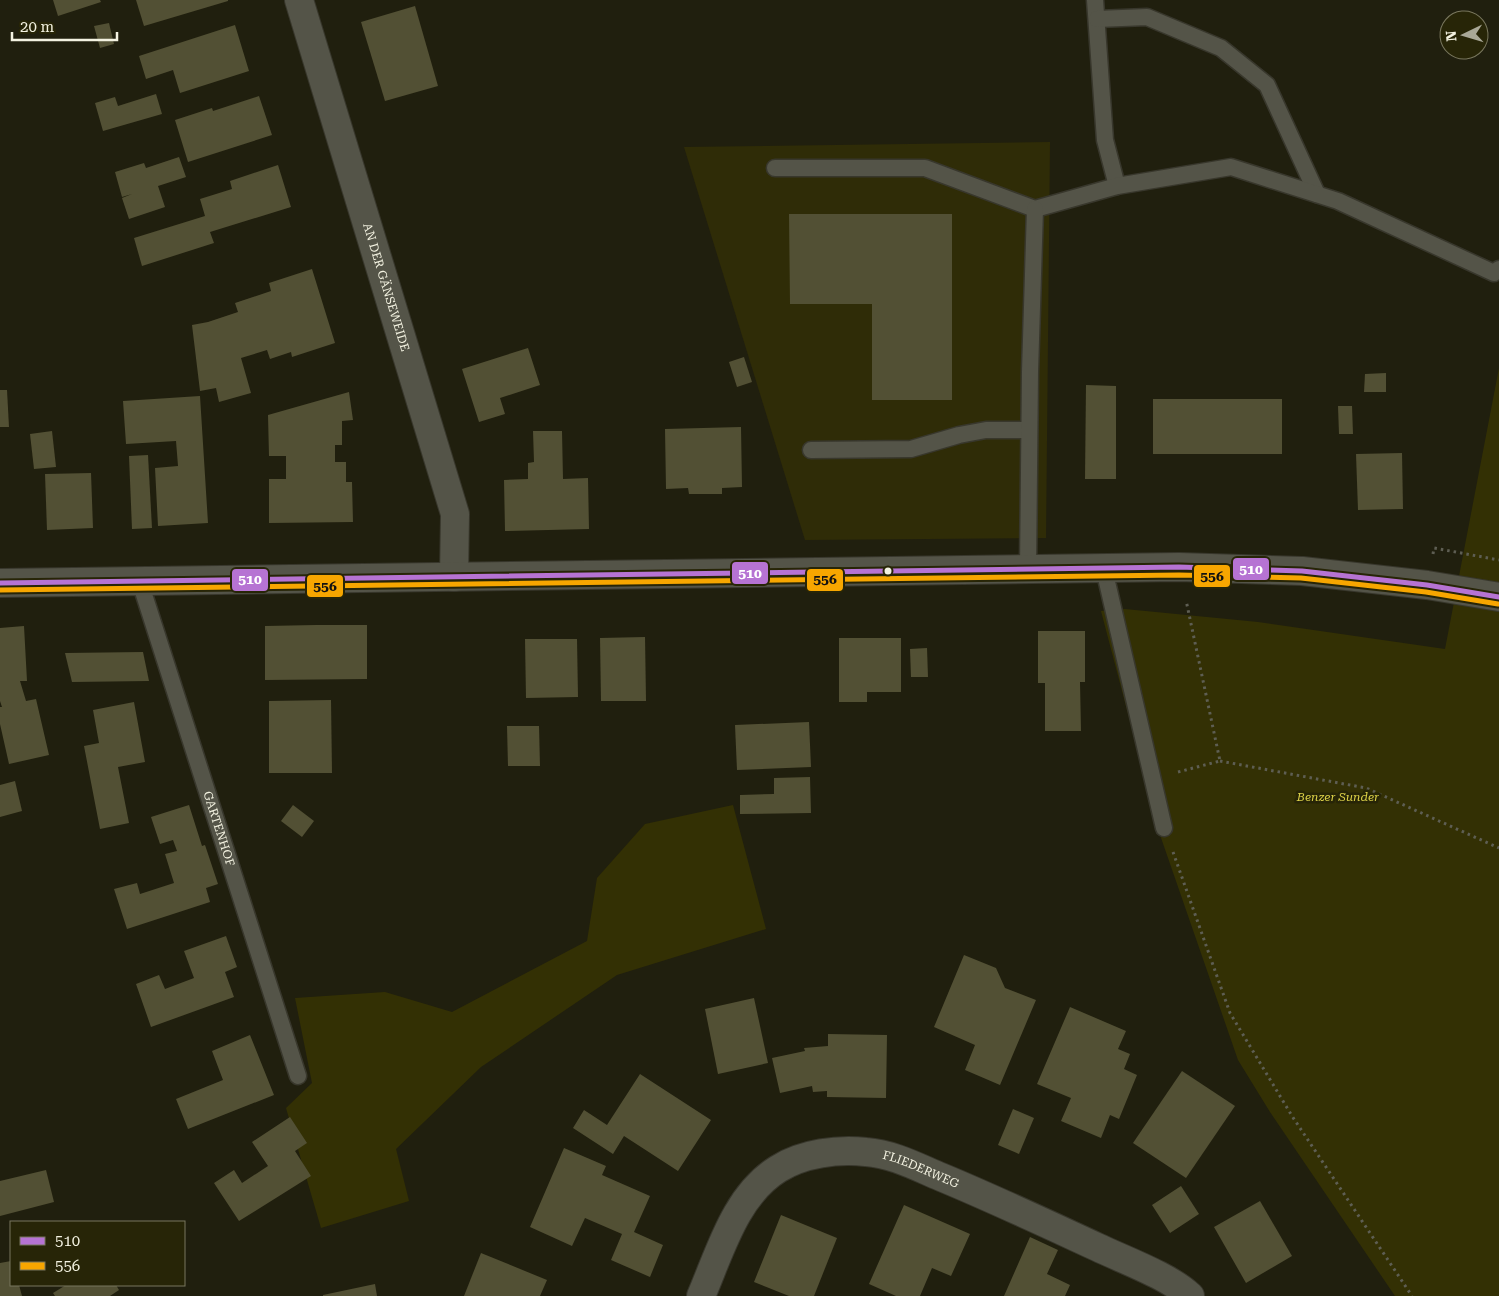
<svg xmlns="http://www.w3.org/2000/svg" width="1499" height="1296" font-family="'Roboto Serif',serif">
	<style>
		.built { fill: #2f2c07 }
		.green { fill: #333004 }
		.building { fill: #525034 }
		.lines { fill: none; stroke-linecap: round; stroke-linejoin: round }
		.service-casing { stroke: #38372c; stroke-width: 19 }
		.minor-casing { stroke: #38372c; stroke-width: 30 }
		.tertiary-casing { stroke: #38372c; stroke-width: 30 }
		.path { stroke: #5e5e53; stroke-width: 3; stroke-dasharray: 2.5 4; stroke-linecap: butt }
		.service { stroke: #545448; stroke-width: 16 }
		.minor { stroke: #545448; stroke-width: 28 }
		.tertiary { stroke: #545448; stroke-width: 28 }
		.bus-1-casing { stroke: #272507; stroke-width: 9 }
		.bus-2-casing { stroke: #272507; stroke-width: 9 }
		.bus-1 { stroke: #b673d3; stroke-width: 5 }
		.bus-2 { stroke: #f7a600; stroke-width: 5 }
		.bus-dot { fill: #f3f2e1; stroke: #272507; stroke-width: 2 }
		.labels { text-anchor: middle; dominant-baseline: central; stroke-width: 5; stroke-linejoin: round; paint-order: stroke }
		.street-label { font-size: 12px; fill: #f3f2e1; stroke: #272507 }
		.park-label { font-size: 12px; font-style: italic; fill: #ddd248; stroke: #272507 }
		.line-badge { stroke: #272507; stroke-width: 2 }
		.badge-label { font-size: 14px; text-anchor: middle; font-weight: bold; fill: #fff }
		.pale-badge-label { font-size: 14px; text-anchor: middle; font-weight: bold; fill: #111 }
	</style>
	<rect width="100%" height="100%" fill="#201f0e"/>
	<path class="built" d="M1050 142 1046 538 805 540 684 147Z"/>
	<g class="green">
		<path d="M1499 368V1296H1395L1270 1112 1238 1060 1159 832 1101 611 1125 609 1258 622 1445 649Z"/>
		<path d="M733 805 766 929 617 975 481 1067 396 1149 409 1201 321 1228 286 1108 312 1083 295 998 385 992 452 1012 587 941 597 878 645 824Z"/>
	</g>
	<g class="building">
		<path d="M53 0H100L101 2 58 16Z"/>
		<path d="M136 0H228V1L144 26Z"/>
		<path d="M415 6 438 86 385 101 361 22Z"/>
		<path d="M109 23 114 44 100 48 94 26Z"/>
		<path d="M235 25 249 71 180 93 173 70 146 79 139 56Z"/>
		<path d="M156 94 162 114 103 131 95 103 115 97 118 106Z"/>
		<path d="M259 96 272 135 188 162 175 120 212 108 213 111Z"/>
		<path d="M179 157 186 177 158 186 165 207 129 219 122 198 132 194 122 197 115 172 144 163 146 168Z"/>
		<path d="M278 165 291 207 210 232 214 243 142 266 134 238 205 216 200 199 232 189 230 181Z"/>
		<path d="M789 214H952V400H872V304H790Z"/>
		<path d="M312 269 335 343 292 357 291 352 270 359 267 350 241 358 251 393 219 402 216 388 200 391 192 325 208 322 238 312 235 303 271 291 269 283Z"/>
		<path d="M528 348 540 385 500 398 505 414 479 422 462 369Z"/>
		<path d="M744 357 752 382 737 387 729 362Z"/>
		<path d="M1386 373V392H1364L1365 374Z"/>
		<path d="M1086 385 1116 386V479H1085Z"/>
		<path d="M0 390H7L9 427H0Z"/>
		<path d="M349 392 353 420 342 421V445H335V462H346V482H352L353 522 269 523V479H286V456H269L268 415Z"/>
		<path d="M200 396 208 523 158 526 155 468 178 466 176 441 126 444 123 401Z"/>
		<rect x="1153" y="399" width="129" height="55"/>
		<path d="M1338 406H1352L1353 434H1339Z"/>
		<path d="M741 427 742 487 722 488V494H689L688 488 666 489 665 429Z"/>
		<path d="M52 431 56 467 34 469 30 434Z"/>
		<path d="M533 431H562L563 479 588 478 589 529 505 531 504 480 528 479V463L534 462Z"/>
		<path d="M1402 453 1403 509 1358 510 1356 454Z"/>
		<path d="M148 455 152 528 132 529 129 456Z"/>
		<path d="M91 473 93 528 47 530 45 474Z"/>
		<path d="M316 625H367V679L265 680V626Z"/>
		<path d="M24 626 27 681H20L26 701 36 699 49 755 9 764 0 724V707H2L0 701V628Z"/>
		<path d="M1038 631H1085V682H1080L1081 731H1045V683H1038Z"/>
		<path d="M645 637 646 701H601L600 638Z"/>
		<path d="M839 638H901V692H867V702H839Z"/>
		<path d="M525 639H577L578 697 526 698Z"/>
		<path d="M927 648 928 677H911L910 649Z"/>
		<path d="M143 652 149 681 72 682 65 653Z"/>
		<path d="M331 700 332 773H269V701Z"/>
		<path d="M134 702 145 762 118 767 129 823 100 829 84 746 99 743 93 710Z"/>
		<path d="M809 722 811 767 737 770 735 725Z"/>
		<path d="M507 726H539L540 766H508Z"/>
		<path d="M810 777 811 813 740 814V795L774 794V778Z"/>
		<path d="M15 781 22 811 0 817V785Z"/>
		<path d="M189 805 202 846 205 845 218 884 206 888 210 902 127 929 114 889 137 883 140 894 174 883 165 854 177 851 173 840 160 844 151 817Z"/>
		<path d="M293 805 314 821 302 837 281 821Z"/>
		<path d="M226 936 237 967 225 972 234 997 151 1027 136 984 159 975 165 989 194 978 184 951Z"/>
		<path d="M964 955 996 968 1005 988 1036 1000 1000 1085 965 1070 975 1045 934 1027Z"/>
		<path d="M754 998 768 1063 718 1074 705 1009Z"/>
		<path d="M1070 1007 1126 1031 1118 1049 1130 1054 1124 1069 1137 1075 1119 1119 1110 1115 1101 1138 1061 1121 1071 1098 1037 1084Z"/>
		<path d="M828 1034 887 1035 886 1098 827 1097V1091L813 1092 812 1086 780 1093 772 1058 805 1051 804 1048 828 1046Z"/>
		<path d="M250 1035 274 1095 188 1129 176 1099 223 1080 212 1051Z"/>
		<path d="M1182 1071 1235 1106 1186 1178 1133 1143Z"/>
		<path d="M640 1074 711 1120 678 1171 624 1136 613 1154 573 1128 584 1110 607 1125Z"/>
		<path d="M1013 1109 1034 1118 1019 1154 998 1145Z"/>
		<path d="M290 1117 307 1143 295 1151 311 1176 239 1221 214 1183 234 1170 242 1183 268 1166 252 1142Z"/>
		<path d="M564 1148 606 1166 602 1175 650 1196 634 1232 663 1245 650 1277 611 1260 622 1234 585 1218 572 1246 530 1227Z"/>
		<path d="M46 1170 54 1202 0 1216V1181Z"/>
		<path d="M1181 1186 1199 1214 1170 1233 1152 1205Z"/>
		<path d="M1260 1201 1292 1256 1246 1283 1214 1227Z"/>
		<path d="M904 1205 970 1234 951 1276 932 1268 920 1296H896L869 1284Z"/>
		<path d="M781 1215 837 1238 814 1296H789L754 1282Z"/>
		<path d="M1030 1237 1058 1250 1047 1274 1070 1285 1065 1296H1004Z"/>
		<path d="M481 1253 547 1280 540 1296H464Z"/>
		<path d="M11 1261V1285H19L22 1296H0V1263Z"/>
		<path d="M375 1284 377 1296H323V1295Z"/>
		<path d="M66 1285H116L119 1290 110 1296H55L53 1293Z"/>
	</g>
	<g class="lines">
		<g class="service-casing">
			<g id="service">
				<path d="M1095 0 1105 140 1117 186"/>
				<path d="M1097 19 1147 17 1221 48 1267 85 1317 194"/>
				<path d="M775 168H925L1035 209 1117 186 1231 167 1338 201 1494 273 1499 269"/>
				<path d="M811 450 911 449 959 435 986 430H1029"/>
				<path d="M1028 569 1030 372 1035 209"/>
				<path d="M1104 569 1164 828"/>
				<path id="s1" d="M140 582 298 1076"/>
			</g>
		</g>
		<g class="minor-casing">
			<g id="minor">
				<path id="s2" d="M299 0 455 514 454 577"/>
				<path id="s3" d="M701 1296C720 1252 735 1196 778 1169 803 1153 838 1149 866 1152 893 1154 917 1167 941 1177 994 1199 1045 1223 1097 1247 1124 1260 1169 1276 1190 1296"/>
			</g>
		</g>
		<g class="tertiary-casing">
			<path id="tertiary" d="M0 583 1179 567 1302 571 1427 585 1499 597"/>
		</g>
		<g class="path">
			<path d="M1433 554 1434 548 1499 560"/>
			<path d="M1220 761 1366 788 1499 848"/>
			<path d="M1178 772 1220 761 1186 600"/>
			<path d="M1173 852 1230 1013 1292 1116 1412 1296"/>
		</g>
		<use href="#service" class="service"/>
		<use href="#minor" class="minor"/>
		<use href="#tertiary" class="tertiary"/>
		<g class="bus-1-casing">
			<path id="bus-1" d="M0 583 1179 567 1302 571 1427 585 1499 597"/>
		</g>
		<g class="bus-2-casing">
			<path id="bus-2" d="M0 590 1179 575 1301 578 1426 592 1498 604"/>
		</g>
		<use href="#bus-1" class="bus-1"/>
		<use href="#bus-2" class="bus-2"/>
	</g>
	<circle class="bus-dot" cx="888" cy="571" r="4.5"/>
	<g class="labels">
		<g class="street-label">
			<text stroke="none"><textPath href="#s2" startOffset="300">AN DER GÄNSEWEIDE</textPath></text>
			<text stroke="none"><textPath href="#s1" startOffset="259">GARTENHOF</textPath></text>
			<text stroke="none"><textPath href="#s3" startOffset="300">FLIEDERWEG</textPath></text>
		</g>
		<g class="park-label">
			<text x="1338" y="797">Benzer Sunder</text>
		</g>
	</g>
	<g class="line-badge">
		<rect x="1232" y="557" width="38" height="24" rx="5" fill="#b673d3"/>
		<rect x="731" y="561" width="38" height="24" rx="5" fill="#b673d3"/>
		<rect x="1193" y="564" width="38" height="24" rx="5" fill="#f7a600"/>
		<rect x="806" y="568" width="38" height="24" rx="5" fill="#f7a600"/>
		<rect x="231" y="568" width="38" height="24" rx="5" fill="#b673d3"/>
		<rect x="306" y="574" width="38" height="24" rx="5" fill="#f7a600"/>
	</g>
	<g class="badge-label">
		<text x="1251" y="574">510</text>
		<text x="750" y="578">510</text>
		<text x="250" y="584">510</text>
	</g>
	<g class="pale-badge-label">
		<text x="1212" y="581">556</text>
		<text x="825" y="584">556</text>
		<text x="325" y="591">556</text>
	</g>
	<rect x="10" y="1221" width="175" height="65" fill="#272507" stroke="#79775e"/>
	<rect x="20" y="1237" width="25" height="8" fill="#b673d3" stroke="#79775e"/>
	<text x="55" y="1246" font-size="15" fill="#f3f2e1">510</text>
	<rect x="20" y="1262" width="25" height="8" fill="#f7a600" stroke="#79775e"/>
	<text x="55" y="1271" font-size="15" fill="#f3f2e1">556</text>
	<g transform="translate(1464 35) rotate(265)"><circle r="24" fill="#272507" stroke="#79775e"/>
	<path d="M0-4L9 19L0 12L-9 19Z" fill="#a9a897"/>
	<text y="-8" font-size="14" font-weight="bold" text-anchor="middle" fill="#f3f2e1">N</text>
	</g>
	<path d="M12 32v8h105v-8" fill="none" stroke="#f3f2e1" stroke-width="2.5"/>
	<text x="20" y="32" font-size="15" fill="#f3f2e1" stroke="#272507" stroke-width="4" paint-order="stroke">20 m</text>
</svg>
